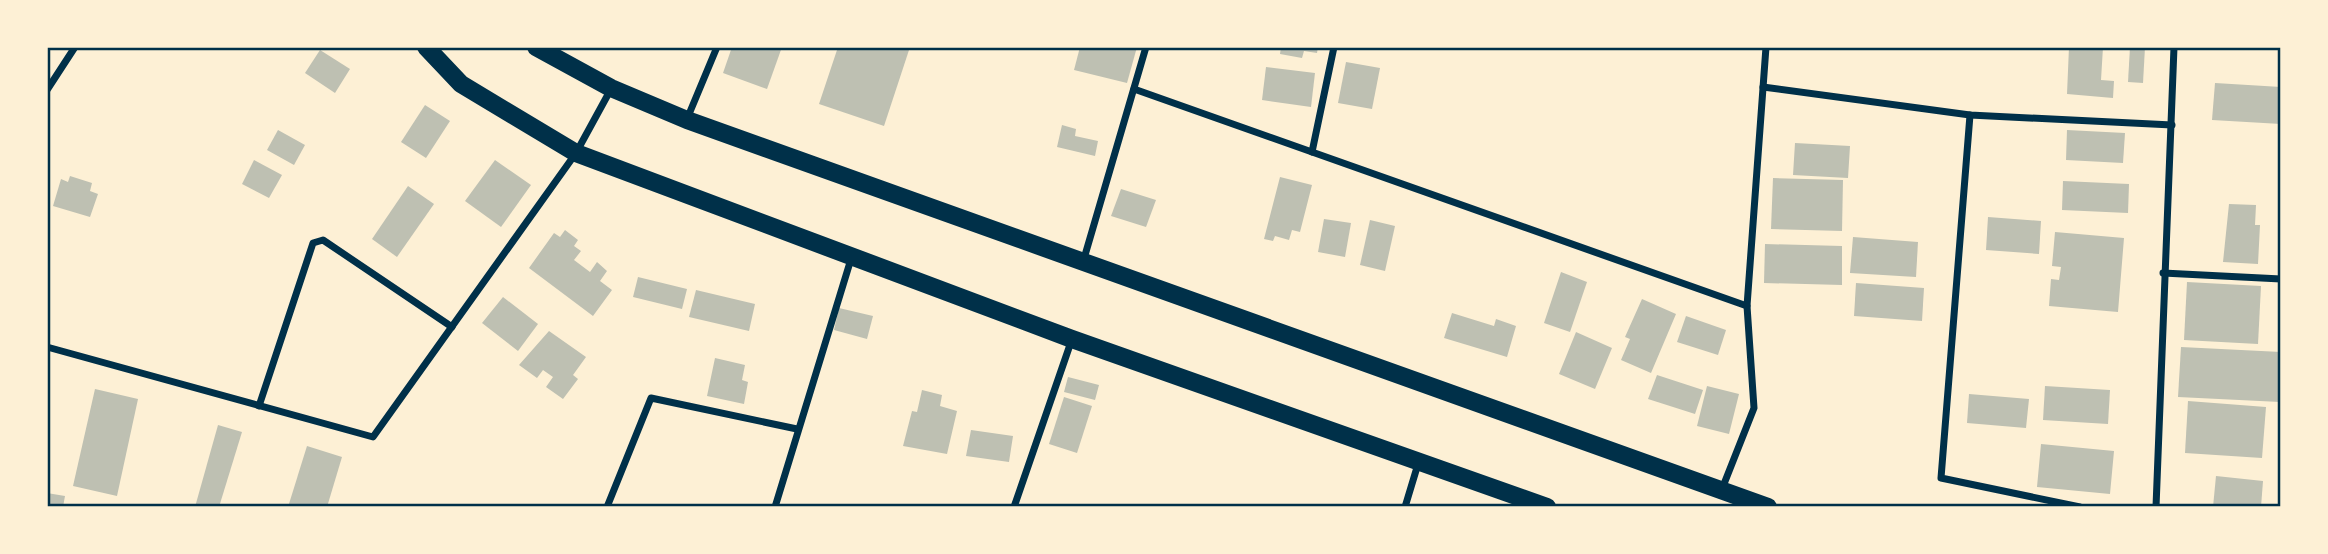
<svg xmlns="http://www.w3.org/2000/svg" width="2328" height="554" font-family="Quicksand,sans-serif">
	<style>
		.building { fill: #bec0b2 }
		.lines { fill: none; stroke-linecap: round; stroke-linejoin: round }
		.minor { stroke: #003049; stroke-width: 7 }
		.primary { stroke: #003049; stroke-width: 18 }
		.neatline { fill: none; stroke: #003049; stroke-width: 2.5 }
	</style>
	<rect width="100%" height="100%" fill="#fdf0d5"/>
	<g class="building">
		<path d="M732 47H782L767 89 723 73Z"/>
		<path d="M838 47H910L884 126 819 104Z"/>
		<path d="M1080 47H1137L1127 83 1074 70Z"/>
		<path d="M1281 47H1318L1317 53 1304 51 1302 58 1280 54Z"/>
		<path d="M2069 47H2103L2101 80 2114 81 2113 98 2067 94Z"/>
		<path d="M2130 47H2145L2143 83 2128 82Z"/>
		<path d="M320 50 350 69 335 93 305 73Z"/>
		<path d="M1346 62 1380 68 1372 109 1338 103Z"/>
		<path d="M1266 67 1315 73 1311 107 1262 100Z"/>
		<path d="M2215 83 2281 87V124L2212 120Z"/>
		<path d="M425 105 450 121 426 158 401 142Z"/>
		<path d="M1062 125 1076 129 1075 136 1098 141 1095 156 1057 147Z"/>
		<path d="M278 130 305 145 294 165 267 150Z"/>
		<path d="M2067 130 2125 133 2123 163 2066 160Z"/>
		<path d="M1795 143 1850 146 1848 178 1793 175Z"/>
		<path d="M254 160 282 175 269 198 242 184Z"/>
		<path d="M495 160 531 185 501 227 465 201Z"/>
		<path d="M70 176 92 183 90 191 98 194 90 217 53 206 61 179 68 182Z"/>
		<path d="M1280 177 1312 185 1300 232 1292 230 1289 240 1275 236 1273 241 1264 239Z"/>
		<path d="M1773 178 1843 180 1842 231 1771 229Z"/>
		<path d="M2063 181 2129 184 2128 213 2062 210Z"/>
		<path d="M408 186 434 204 397 257 372 239Z"/>
		<path d="M1121 189 1156 200 1146 227 1111 216Z"/>
		<path d="M2229 204 2256 205 2255 225H2260L2258 264 2223 262Z"/>
		<path d="M1988 217 2041 221 2039 254 1986 250Z"/>
		<path d="M1324 219 1351 223 1345 257 1318 252Z"/>
		<path d="M1370 220 1395 226 1385 271 1360 265Z"/>
		<path d="M565 230 578 240 574 246 581 251 574 260 590 272 597 262 607 271 600 281 612 290 593 316 529 268 554 233 560 237Z"/>
		<path d="M2055 232 2124 238 2118 312 2049 306 2051 279 2059 280 2061 267 2052 266Z"/>
		<path d="M1853 237 1918 242 1916 277 1850 273Z"/>
		<path d="M1765 244 1842 246V285L1764 283Z"/>
		<path d="M1561 272 1587 282 1570 332 1544 323Z"/>
		<path d="M638 277 687 289 682 309 633 297Z"/>
		<path d="M2187 282 2261 286 2258 344 2184 340Z"/>
		<path d="M1856 283 1924 288 1922 321 1854 316Z"/>
		<path d="M696 290 755 304 749 331 689 317Z"/>
		<path d="M503 297 538 324 518 351 482 323Z"/>
		<path d="M1642 299 1676 314 1651 373 1621 360 1630 339 1625 337Z"/>
		<path d="M839 308 873 316 867 339 834 330Z"/>
		<path d="M1452 313 1494 326 1496 319 1516 326 1507 357 1444 338Z"/>
		<path d="M1686 316 1726 330 1718 355 1677 342Z"/>
		<path d="M549 331 586 357 573 375 578 379 563 399 546 387 553 377 543 370 537 378 519 365Z"/>
		<path d="M1576 332 1612 348 1595 389 1559 374Z"/>
		<path d="M2181 347 2281 352 2280 402 2178 397Z"/>
		<path d="M715 358 745 365 742 380 748 382 744 404 707 396Z"/>
		<path d="M1657 375 1703 390 1695 414 1648 399Z"/>
		<path d="M1068 377 1099 385 1095 400 1064 392Z"/>
		<path d="M1707 386 1739 394 1729 434 1697 426Z"/>
		<path d="M2045 386 2110 390 2108 424 2043 420Z"/>
		<path d="M95 389 138 399 117 496 73 486Z"/>
		<path d="M922 390 942 395 940 406 957 411 947 454 903 446 912 411 917 412Z"/>
		<path d="M1969 394 2029 399 2026 428 1967 423Z"/>
		<path d="M1064 397 1092 406 1077 453 1049 444Z"/>
		<path d="M2188 401 2266 407 2262 458 2185 453Z"/>
		<path d="M218 425 242 432 219 507H195Z"/>
		<path d="M971 430 1013 436 1009 462 966 456Z"/>
		<path d="M2041 444 2114 451 2110 494 2037 487Z"/>
		<path d="M307 446 342 457 327 507H288Z"/>
		<path d="M2216 476 2263 481 2261 507H2213Z"/>
		<path d="M47 493 65 496 63 507H47Z"/>
	</g>
	<g class="lines">
		<g class="minor">
			<path d="M1763 87 1970 115 2172 125"/>
			<path d="M1134 89 1747 306"/>
			<path d="M47 90 75 47"/>
			<path d="M1970 115 1941 478 2080 507"/>
			<path d="M687 119 717 47"/>
			<path d="M1312 152 1334 47"/>
			<path d="M1083 262 1146 47"/>
			<path d="M2163 273 2281 279"/>
			<path d="M47 347 373 437 576 153 611 89"/>
			<path d="M259 406 313 243 323 240 452 327"/>
			<path d="M1722 489 1754 408 1747 306 1766 47"/>
			<path d="M607 507 651 398 797 429"/>
			<path d="M775 507 851 259"/>
			<path d="M1014 507 1072 339"/>
			<path d="M1405 507 1418 464"/>
			<path d="M2156 507 2174 47"/>
		</g>
		<g class="primary">
			<path d="M426 47 461 84 576 153 1072 339 1547 507"/>
			<path d="M536 47 611 88 687 120 1768 507"/>
		</g>
	</g>
	<rect width="2328" height="554" fill="none" stroke="#fdf0d5" stroke-width="98"/>
	<rect x="49" y="49" width="2230" height="456" class="neatline"/>
</svg>
